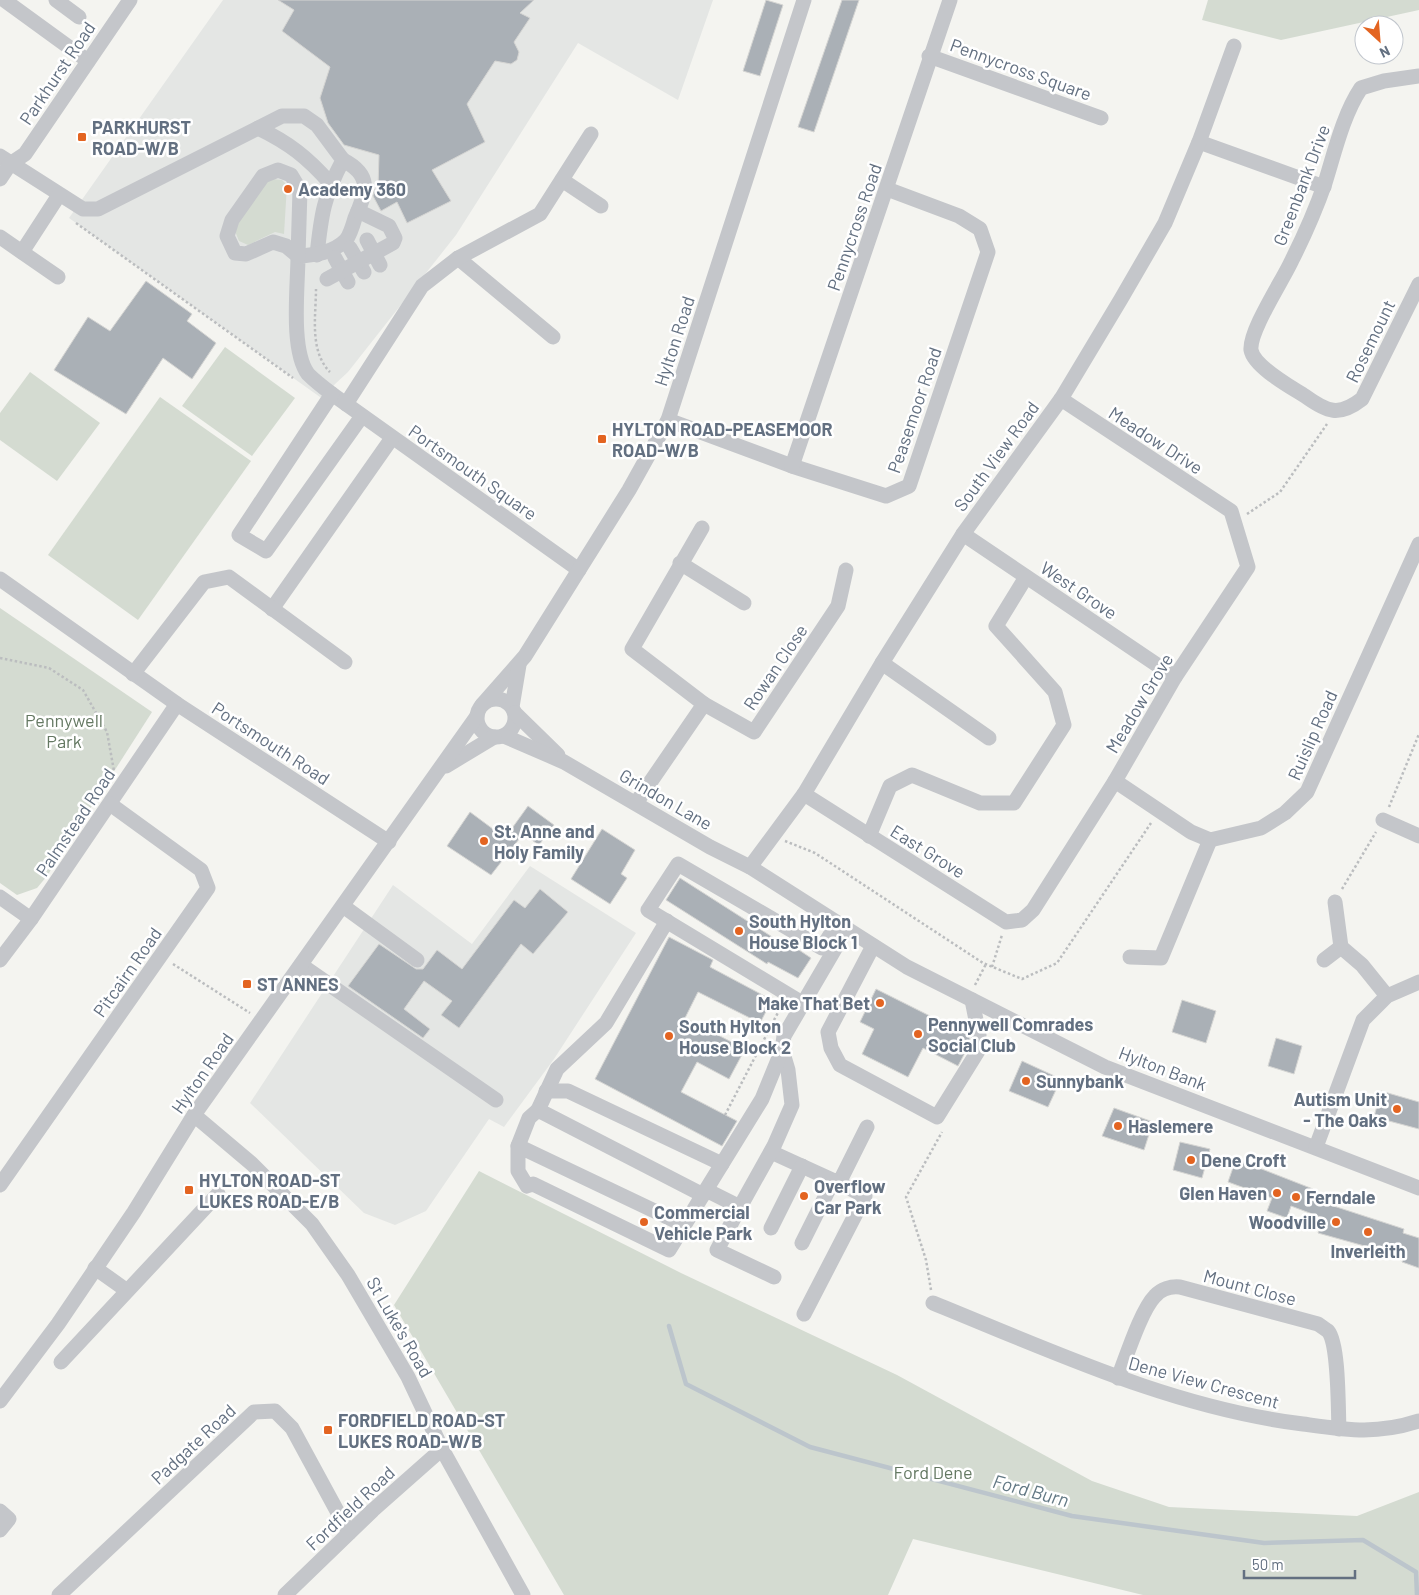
<svg xmlns="http://www.w3.org/2000/svg" width="1419" height="1595" font-family="Barlow,sans-serif">
	<style>
		.built { fill: #e4e6e4 }
		.green { fill: #d4dbd1 }
		.lines { fill: none; stroke-linecap: round; stroke-linejoin: round }
		.stream { stroke: #bcc5cc; stroke-width: 4.5 }
		.building { fill: #aab0b6; stroke: #d5d5d3 }
		.path { stroke: #bbbdbf; stroke-width: 2.5; stroke-dasharray: 2.5 2.5; stroke-linecap: butt }
		.minor { stroke: #c4c6ca; stroke-width: 15 }
		.poi-dot { fill: #e36421; stroke: #fff; stroke-width: 2 }
		.labels { text-anchor: middle; dominant-baseline: central; stroke-width: 5; stroke-linejoin: round; paint-order: stroke }
		.street-label { font-size: 18px; fill: #637081; stroke: #fff }
		.poi-label { font-size: 18px; font-weight: bold; fill: #637081; stroke: #fff; text-anchor: start }
		.park-label { font-size: 18px; fill: #647862; stroke: #fff }
		.water-label { font-size: 19px; font-style: italic; fill: #637985; stroke: #fff }
	</style>
	<rect width="100%" height="100%" fill="#f4f4f0"/>
	<g class="built">
		<path d="M223 0H713L678 100 578 43 456 235 348 372 334 385 327 402 69 218Z"/>
		<path d="M530 866 636 933 554 1059 504 1127 489 1119 426 1211 395 1225 364 1213 250 1103 393 885 472 944Z"/>
	</g>
	<g class="green">
		<path d="M1208 0H1419V10L1281 40 1202 20Z"/>
		<path d="M273 179 282 180 287 185 284 234 275 232 248 245 239 241 235 231 238 222 266 182Z"/>
		<path d="M225 347 295 398 252 456 182 406Z"/>
		<path d="M30 372 100 423 57 481 0 440V413Z"/>
		<path d="M160 397 251 461 138 620 48 555Z"/>
		<path d="M0 608 152 712 47 876 37 888 17 895 0 883Z"/>
		<path d="M479 1171 681 1273 897 1375 1092 1481 1169 1507 1357 1516 1419 1492V1595H1143L913 1539 888 1595H564L394 1305Z"/>
	</g>
	<g class="lines">
		<path class="stream" d="M669 1326 686 1384 810 1447 1072 1516 1264 1543 1363 1540 1416 1572 1417 1595"/>
	</g>
	<g class="building">
		<path d="M278 0H534L520 13 530 18 514 42 519 52 517 60 511 64 495 61 467 104 485 142 432 170 451 201 407 223 397 202 381 211 373 196 374 190 378 188 379 155 344 145 328 123 320 98 330 67 282 31 294 10Z"/>
		<path d="M766 0 783 5 760 76 743 71Z"/>
		<path d="M842 0H859L814 132 798 127Z"/>
		<path d="M146 281 192 314 187 321 216 343 192 379 163 358 126 414 54 370 88 317 110 331Z"/>
		<path d="M528 806 554 825 539 845 523 834 491 875 447 846 470 812 505 838Z"/>
		<path d="M602 829 635 850 621 874 627 878 610 904 571 879Z"/>
		<path d="M680 878 788 947 790 944 811 958 798 978 768 962 767 964 666 900Z"/>
		<path d="M540 889 568 912 533 954 521 944 459 1028 441 1015 452 1001 424 981 404 1009 430 1029 423 1038 348 986 379 944 416 969H423L437 950 462 969 514 900 525 908Z"/>
		<path d="M669 937 713 960 710 967 772 1000 760 1023 698 992 685 1018 745 1049 729 1079 697 1062 681 1092 737 1121 722 1146 595 1079Z"/>
		<path d="M876 989 970 1036 969 1045 958 1066 923 1048 908 1077 862 1054 874 1029 860 1022Z"/>
		<path d="M1182 1000 1216 1011 1206 1043 1172 1032Z"/>
		<path d="M1276 1038 1302 1046 1294 1074 1268 1066Z"/>
		<path d="M1022 1061 1061 1079 1048 1107 1009 1091Z"/>
		<path d="M1381 1091 1419 1102V1129L1374 1117Z"/>
		<path d="M1114 1108 1153 1122 1144 1150 1102 1136Z"/>
		<path d="M1180 1142 1210 1149 1202 1178 1173 1170Z"/>
		<path d="M1236 1159 1313 1189 1309 1198 1404 1229 1403 1233 1419 1238V1268L1402 1262 1404 1257 1318 1233 1323 1218 1291 1206 1287 1218 1267 1211 1272 1198 1228 1182Z"/>
	</g>
	<g class="lines">
		<g class="path">
			<path d="M76 223 293 378"/>
			<path d="M316 289C316 315 309 351 330 372"/>
			<path d="M1247 514 1280 492 1327 424"/>
			<path d="M0 658 49 668 83 690 107 732 114 771"/>
			<path d="M1389 807 1419 734"/>
			<path d="M785 841 815 853 983 963 1022 979 1057 963 1151 823"/>
			<path d="M1342 889 1376 832"/>
			<path d="M173 964 250 1013"/>
			<path d="M992 967 1002 935"/>
			<path d="M975 985 986 964"/>
			<path d="M774 1020 781 1007"/>
			<path d="M725 1115 769 1030"/>
			<path d="M931 1290 926 1260 906 1197 942 1132"/>
		</g>
		<g class="minor">
			<path d="M4 0 88 61"/>
			<path d="M56 0 79 17"/>
			<path d="M929 56 1101 118"/>
			<path d="M1419 76 1384 81 1361 88C1343 115 1335 151 1325 183 1316 209 1304 236 1292 260 1283 280 1249 331 1251 350 1254 367 1291 387 1305 396 1327 412 1339 417 1362 399L1419 284"/>
			<path d="M258 128C289 143 307 157 330 183"/>
			<path d="M1199 142 1324 187"/>
			<path d="M0 156 83 209H98L282 116H304L317 125 343 160C324 195 321 216 317 255"/>
			<path d="M343 160C372 175 367 191 355 218 353 225 350 235 346 240 333 253 315 255 298 256 298 285 290 350 308 374 315 381 324 388 332 394L579 570"/>
			<path d="M278 170 291 175 300 190 298 256 286 246 273 242 246 254 235 253 227 236 232 220 263 176Z"/>
			<path d="M0 179 10 164 25 154 130 0"/>
			<path d="M562 180 601 206"/>
			<path d="M0 237 58 277"/>
			<path d="M367 240 380 265"/>
			<path d="M350 248 364 272"/>
			<path d="M22 252 59 195"/>
			<path d="M335 258 348 282"/>
			<path d="M458 258 553 337"/>
			<path d="M327 279 393 243 395 238 389 226 358 211"/>
			<path d="M332 394 239 535 266 551 362 416"/>
			<path d="M346 404 422 286 458 258 540 214 591 134"/>
			<path d="M668 420 792 466 886 496 909 486 988 252 980 229 959 216 887 189"/>
			<path d="M792 466 950 0"/>
			<path d="M702 528 632 649 704 704 754 732 838 606 846 570"/>
			<path d="M963 534 1175 677"/>
			<path d="M680 563 744 603"/>
			<path d="M0 579 177 704 389 842"/>
			<path d="M272 609 392 438"/>
			<path d="M882 663 989 738"/>
			<path d="M133 674 204 582 229 577 345 662"/>
			<circle cx="496" cy="718" r="19"/>
			<path d="M482 705 525 656 629 490 668 420 804 0"/>
			<path d="M512 707 519 665"/>
			<path d="M515 713 558 755"/>
			<path d="M504 736 564 762 710 847 750 867 907 967 1105 1067 1419 1188"/>
			<path d="M446 766 494 737"/>
			<path d="M1115 781 1191 832 1210 840 1261 828 1285 813 1307 792 1419 544"/>
			<path d="M804 794 1006 922 1022 920 1033 910 1115 781 1175 677 1248 567 1231 511 1061 399"/>
			<path d="M636 803 704 704"/>
			<path d="M1383 820 1419 836"/>
			<path d="M869 836 890 786 912 775 980 803H1014L1064 725 1055 692 996 626 1026 577"/>
			<path d="M750 867 804 794 882 663 963 534 1061 399 1121 299 1165 223 1199 142 1234 46"/>
			<path d="M0 897 31 919"/>
			<path d="M1335 902 1341 947 1362 965 1387 996"/>
			<path d="M343 906 417 960"/>
			<path d="M873 946 828 1032 831 1048 840 1065 937 1117 978 1051 979 1035 972 1000"/>
			<path d="M1130 957 1161 958 1210 840"/>
			<path d="M0 960 31 919 177 704"/>
			<path d="M1324 960 1341 947"/>
			<path d="M301 965 496 1100"/>
			<path d="M802 1003 648 910 678 864 822 948 837 924"/>
			<path d="M546 1091H568L722 1164"/>
			<path d="M538 1110 557 1069 606 1023 667 921"/>
			<path d="M194 1115 252 1164 312 1224 348 1275 408 1377 442 1449 523 1595"/>
			<path d="M518 1146 529 1118 538 1110 703 1195"/>
			<path d="M1316 1147 1363 1020 1387 996 1419 982"/>
			<path d="M771 1152 839 1183 867 1127"/>
			<path d="M0 1185 208 888 201 870 110 804"/>
			<path d="M706 1190 740 1207 774 1146 792 1105 788 1070 782 1050 784 1036 846 930"/>
			<path d="M740 1207 717 1250 774 1277"/>
			<path d="M684 1225 518 1146V1171L527 1186 533 1184 669 1250 762 1099 782 1050"/>
			<path d="M771 1228 802 1166"/>
			<path d="M802 1243 833 1181"/>
			<path d="M95 1268 126 1290"/>
			<path d="M933 1303C1054 1352 1173 1408 1303 1424 1347 1430 1376 1435 1419 1421"/>
			<path d="M804 1314 865 1196 839 1183"/>
			<path d="M61 1362 218 1194"/>
			<path d="M1118 1378C1126 1358 1141 1310 1155 1296 1161 1289 1171 1286 1180 1287L1318 1324C1321 1326 1325 1329 1328 1331 1339 1344 1338 1409 1339 1429"/>
			<path d="M0 1401 58 1324 134 1212 194 1115 477 716"/>
			<path d="M0 1511 9 1519 0 1530"/>
			<path d="M59 1595 254 1412 275 1411 292 1428 349 1533"/>
			<path d="M285 1595 373 1510 442 1449"/>
		</g>
	</g>
	<g class="poi-dot">
		<rect x="77" y="132" width="10" height="10" rx="2.5"/>
		<circle cx="288" cy="189" r="5"/>
		<rect x="597" y="434" width="10" height="10" rx="2.5"/>
		<circle cx="484" cy="841" r="5"/>
		<circle cx="739" cy="931" r="5"/>
		<rect x="242" y="979" width="10" height="10" rx="2.5"/>
		<circle cx="880" cy="1003" r="5"/>
		<circle cx="918" cy="1034" r="5"/>
		<circle cx="669" cy="1036" r="5"/>
		<circle cx="1026" cy="1081" r="5"/>
		<circle cx="1397" cy="1109" r="5"/>
		<circle cx="1118" cy="1126" r="5"/>
		<circle cx="1191" cy="1160" r="5"/>
		<rect x="184" y="1185" width="10" height="10" rx="2.5"/>
		<circle cx="1277" cy="1193" r="5"/>
		<circle cx="804" cy="1196" r="5"/>
		<circle cx="1296" cy="1197" r="5"/>
		<circle cx="644" cy="1222" r="5"/>
		<circle cx="1336" cy="1222" r="5"/>
		<circle cx="1368" cy="1232" r="5"/>
		<rect x="323" y="1425" width="10" height="10" rx="2.5"/>
	</g>
	<g class="labels">
		<g class="street-label">
			<text transform="translate(1021 69) rotate(20)">Pennycross Square</text>
			<text transform="translate(57 73) rotate(-56)">Parkhurst Road</text>
			<text transform="translate(1301 185) rotate(-69)">Greenbank Drive</text>
			<text transform="translate(854 227) rotate(-71)">Pennycross Road</text>
			<text transform="translate(674 341) rotate(-72)">Hylton Road</text>
			<text transform="translate(1370 341) rotate(-64)">Rosemount</text>
			<text transform="translate(914 410) rotate(-71)">Peasemoor Road</text>
			<text transform="translate(1156 440) rotate(33)">Meadow Drive</text>
			<text transform="translate(996 456) rotate(-54)">South View Road</text>
			<text transform="translate(473 472) rotate(35)">Portsmouth Square</text>
			<text transform="translate(1079 590) rotate(34)">West Grove</text>
			<text transform="translate(775 667) rotate(-56)">Rowan Close</text>
			<text transform="translate(1139 703) rotate(-59)">Meadow Grove</text>
			<text transform="translate(1312 735) rotate(-66)">Ruislip Road</text>
			<text transform="translate(271 743) rotate(33)">Portsmouth Road</text>
			<text transform="translate(666 799) rotate(30)">Grindon Lane</text>
			<text transform="translate(75 822) rotate(-56)">Palmstead Road</text>
			<text transform="translate(928 851) rotate(32)">East Grove</text>
			<text transform="translate(127 972) rotate(-55)">Pitcairn Road</text>
			<text transform="translate(1163 1068) rotate(21)">Hylton Bank</text>
			<text transform="translate(202 1073) rotate(-55)">Hylton Road</text>
			<text transform="translate(1250 1287) rotate(15)">Mount Close</text>
			<text transform="translate(400 1327) rotate(60)">St Luke's Road</text>
			<text transform="translate(1204 1382) rotate(15)">Dene View Crescent</text>
			<text transform="translate(193 1444) rotate(-43)">Padgate Road</text>
			<text transform="translate(350 1508) rotate(-43)">Fordfield Road</text>
		</g>
		<g class="poi-label">
			<text x="92" y="127">PARKHURST<tspan x="92" dy="21">ROAD-W/B</tspan></text>
			<text x="298" y="189">Academy 360</text>
			<text x="612" y="429">HYLTON ROAD-PEASEMOOR<tspan x="612" dy="21">ROAD-W/B</tspan></text>
			<text x="494" y="831">St. Anne and<tspan x="494" dy="21">Holy Family</tspan></text>
			<text x="749" y="921">South Hylton<tspan x="749" dy="21">House Block 1</tspan></text>
			<text x="257" y="984">ST ANNES</text>
			<text x="870" y="1003" text-anchor="end">Make That Bet</text>
			<text x="928" y="1024">Pennywell Comrades<tspan x="928" dy="21">Social Club</tspan></text>
			<text x="679" y="1026">South Hylton<tspan x="679" dy="21">House Block 2</tspan></text>
			<text x="1036" y="1081">Sunnybank</text>
			<text x="1387" y="1099" text-anchor="end">Autism Unit<tspan x="1387" dy="21">- The Oaks</tspan></text>
			<text x="1128" y="1126">Haslemere</text>
			<text x="1201" y="1160">Dene Croft</text>
			<text x="199" y="1180">HYLTON ROAD-ST<tspan x="199" dy="21">LUKES ROAD-E/B</tspan></text>
			<text x="814" y="1186">Overflow<tspan x="814" dy="21">Car Park</tspan></text>
			<text x="1267" y="1193" text-anchor="end">Glen Haven</text>
			<text x="1306" y="1197">Ferndale</text>
			<text x="654" y="1212">Commercial<tspan x="654" dy="21">Vehicle Park</tspan></text>
			<text x="1326" y="1222" text-anchor="end">Woodville</text>
			<text x="1368" y="1251" text-anchor="middle">Inverleith</text>
			<text x="338" y="1420">FORDFIELD ROAD-ST<tspan x="338" dy="21">LUKES ROAD-W/B</tspan></text>
		</g>
		<g class="park-label">
			<text x="64" y="720">Pennywell<tspan x="64" dy="21">Park</tspan></text>
			<text x="933" y="1472">Ford Dene</text>
		</g>
		<g class="water-label">
			<text transform="translate(1031 1490) rotate(15)">Ford Burn</text>
		</g>
	</g>
	<g transform="translate(1379 40) rotate(154)"><circle r="24" fill="#ffffff" stroke="#c1c6cd"/>
	<path d="M0-4L9 19L0 12L-9 19Z" fill="#e36421"/>
	<text y="-8" font-size="14" font-weight="bold" text-anchor="middle" fill="#637081">N</text>
	</g>
	<path d="M1244 1570v8h111v-8" fill="none" stroke="#637081" stroke-width="2.5"/>
	<text x="1252" y="1570" font-size="15" fill="#637081" stroke="#ffffff" stroke-width="4" paint-order="stroke">50 m</text>
</svg>
